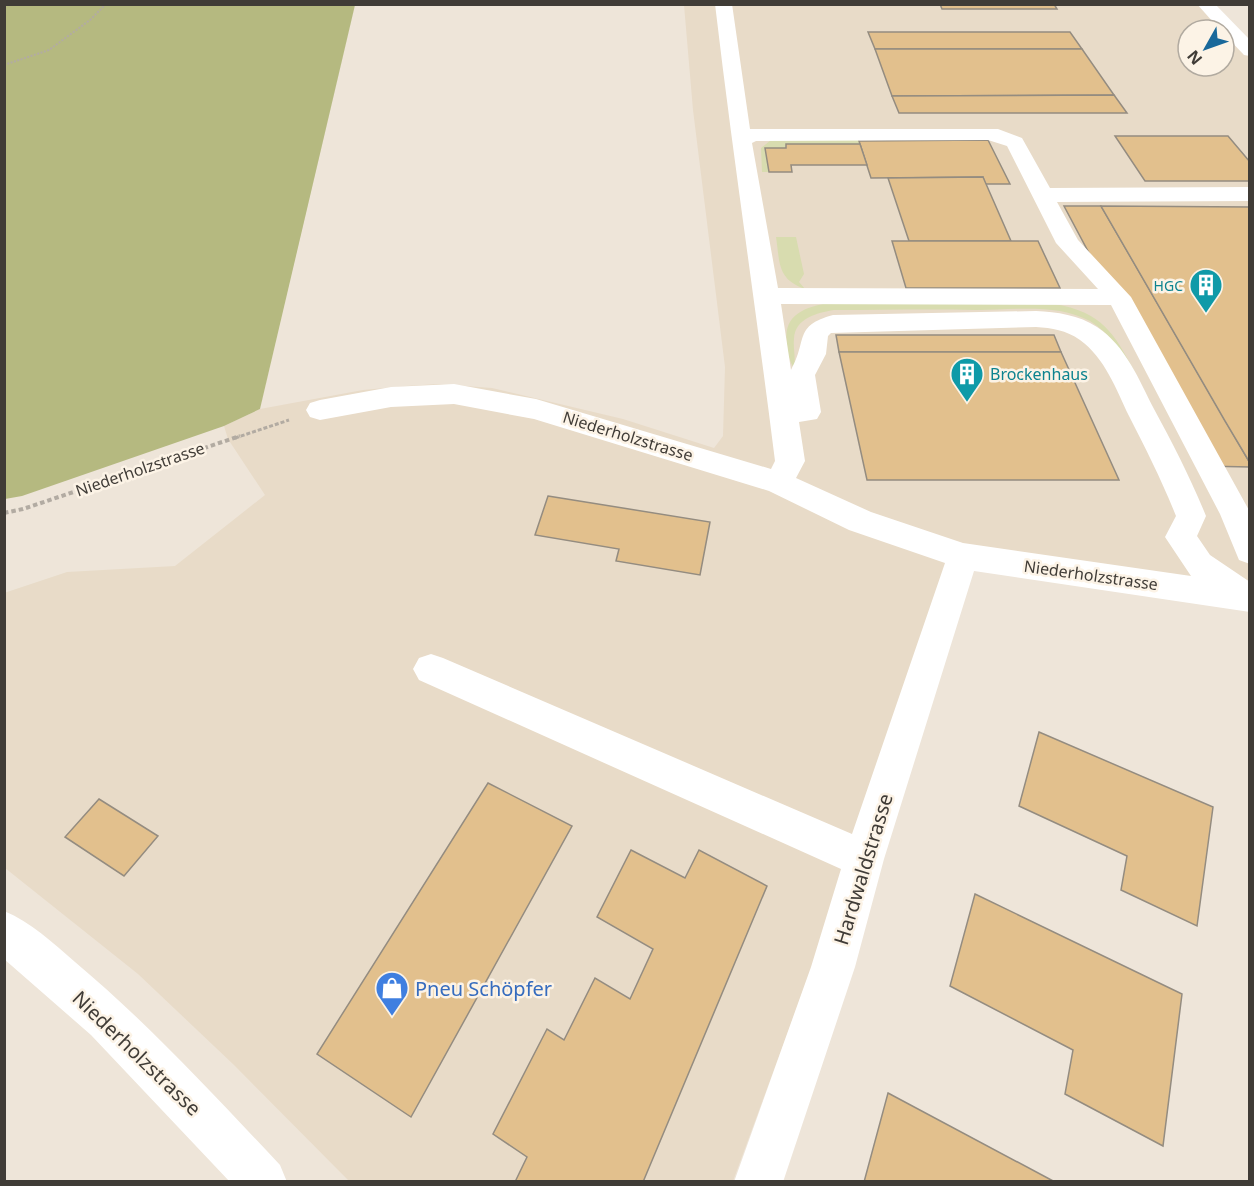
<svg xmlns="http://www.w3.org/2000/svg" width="1254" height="1186" font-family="'Noto Sans',sans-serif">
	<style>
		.built { fill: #e8dbc8; fill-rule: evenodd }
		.green { fill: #d8dcaf }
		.forest { fill: #b5b980 }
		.building { fill: #e2c08d; stroke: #948c80; stroke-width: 1.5 }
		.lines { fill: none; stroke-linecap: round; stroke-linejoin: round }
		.path-far2 { stroke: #b2aba2; stroke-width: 2; stroke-dasharray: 2 1.5; stroke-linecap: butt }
		.path-far1 { stroke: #b2aba2; stroke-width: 3; stroke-dasharray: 4 2; stroke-linecap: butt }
		.path { stroke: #b2aba2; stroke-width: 4; stroke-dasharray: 4.5 3; stroke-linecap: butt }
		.minor { fill: #fff; fill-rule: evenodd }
		.major { fill: #fff; fill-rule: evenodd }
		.labels { text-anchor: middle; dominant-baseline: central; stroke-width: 5; stroke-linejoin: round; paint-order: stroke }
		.far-culture-label { font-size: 14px; fill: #0d838f; stroke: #fcf3e6; text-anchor: end }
		.culture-label { font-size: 16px; fill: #0d838f; stroke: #fcf3e6; text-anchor: start }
		.street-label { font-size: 16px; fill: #403c37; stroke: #fcf3e6 }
		.near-street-label { font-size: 20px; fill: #403c37; stroke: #fcf3e6 }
		.near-shop-label { font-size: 20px; fill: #366cbe; stroke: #fcf3e6; text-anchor: start }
	</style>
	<rect width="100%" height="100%" fill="#eee5d9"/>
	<path class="built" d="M684 5H1204L1249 54V598L963 556 733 1181H349L234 1065 138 974 5 868 4 593 67 572 175 566 265 495 228 439 224 426 260 409 363 390 406 386 439 384 492 388 623 419 714 448 723 436 725 367 693 110ZM1188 30H1224V66H1188Z"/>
	<g class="green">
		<path d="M858 137 860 144H786V148H765L769 172H762L761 148 771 140Z"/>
		<path d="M776 237H796L804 274 799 282 805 289C777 279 780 263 776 237Z"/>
		<path d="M834 302 1055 304C1103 313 1113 332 1135 372 1122 354 1110 333 1090 321 1057 303 1013 310 977 310 929 309 881 310 834 310 817 313 795 318 794 339 793 348 796 358 794 368 789 361 788 353 787 344 782 313 808 306 834 302Z"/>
	</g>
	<path class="forest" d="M5 4 355 5 260 409 224 426 22 496 5 499Z"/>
	<g class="building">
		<path d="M940 4H1054L1057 9H942Z"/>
		<path d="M868 32H1070L1082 49H875Z"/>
		<path d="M875 49H1082L1114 95 892 96Z"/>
		<path d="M1114 95 1127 113H899L892 96Z"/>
		<path d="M1115 136H1228L1250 162V181H1145Z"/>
		<path d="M988 140 1010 184H985L983 177 871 178 859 141Z"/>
		<path d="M786 144H860L867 165H791L792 172H769L765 148H786Z"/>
		<path d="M983 177 1011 241H909L888 178Z"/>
		<path d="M1064 206H1101L1250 463V467L1202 466Z"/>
		<path d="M1101 206 1250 207V463L1225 421Z"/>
		<path d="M892 241H1038L1060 288H906Z"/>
		<path d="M836 335H1054L1061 352H839Z"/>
		<path d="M839 352H1061L1119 480H867Z"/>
		<path d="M548 496 710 522 700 575 616 561 619 549 535 535Z"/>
		<path d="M1039 732 1213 807 1197 926 1121 890 1127 856 1019 806Z"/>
		<path d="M488 783 572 826 411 1117 317 1054Z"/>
		<path d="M99 799 158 836 124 876 65 837Z"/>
		<path d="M631 850 685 878 699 850 767 886 643 1182H515L527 1157 493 1134 547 1029 564 1040 595 978 630 999 653 949 597 917Z"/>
		<path d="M975 894 1182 994 1163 1146 1065 1094 1073 1050 950 986Z"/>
		<path d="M888 1093 1055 1182H864Z"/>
	</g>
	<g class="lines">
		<path class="path-far2" d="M4 65 49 50 90 20 106 4"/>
		<path class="path-far1" d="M235 438 289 420"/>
		<path class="path" d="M4 513 23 509 240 436"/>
		<path class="minor" d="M715 4H732L750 129H998L1022 138 1050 188 1250 187V201L1057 202 1078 240 1131 297 1250 512V564L1239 560 1220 514 1111 305 781 304 791 370C808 340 793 326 833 315L1036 311C1057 312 1079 315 1097 327 1126 346 1139 380 1154 409 1173 444 1191 479 1206 516L1197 536 1210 555 1250 582V612L974 571 884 859 855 967 783 1182H734L811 967 841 869 419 680 413 669 419 658 431 654 443 658 852 834 945 563 849 530 769 491 534 419 454 404 391 407 320 420 310 417 306 410 310 403 320 400 391 387 454 384 536 399 771 469 775 461C756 309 733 157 715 4ZM988 140 1007 146 1056 243 1098 289 778 288 752 143 756 141ZM1036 327C1052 328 1066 330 1080 340 1105 358 1116 389 1129 416 1146 449 1162 481 1176 516L1165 537 1191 576 963 543 871 512 796 478 805 461 799 422 817 419 821 412 815 375 826 354 828 336 831 333Z"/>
		<g class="major">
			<path d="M1197 4H1215L1250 40V56L1244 55 1224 34V30H1220Z"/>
			<path d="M4 911C31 922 53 943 75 962 149 1024 214 1095 280 1165L287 1182H230L91 1035 4 959Z"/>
		</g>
	</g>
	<defs>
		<g id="building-pin" transform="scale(1.725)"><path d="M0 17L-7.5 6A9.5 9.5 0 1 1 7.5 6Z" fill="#0f9aa8" stroke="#fcf3e6"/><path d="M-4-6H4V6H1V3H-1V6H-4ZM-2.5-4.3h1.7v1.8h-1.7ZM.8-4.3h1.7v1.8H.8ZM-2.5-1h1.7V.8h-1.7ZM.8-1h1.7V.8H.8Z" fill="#fff"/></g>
		<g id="shop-pin" transform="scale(1.725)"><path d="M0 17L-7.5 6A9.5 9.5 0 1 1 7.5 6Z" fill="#3f7fe0" stroke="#fcf3e6"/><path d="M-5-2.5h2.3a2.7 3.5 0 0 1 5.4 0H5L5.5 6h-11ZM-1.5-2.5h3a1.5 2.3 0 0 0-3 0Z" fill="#fff"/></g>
	</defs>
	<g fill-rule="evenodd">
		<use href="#building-pin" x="1206" y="285"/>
		<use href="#building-pin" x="967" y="374"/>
		<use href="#shop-pin" x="392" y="988"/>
	</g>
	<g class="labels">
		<g class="far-culture-label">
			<text x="1183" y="285">HGC</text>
		</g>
		<g class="culture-label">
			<text x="990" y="374">Brockenhaus</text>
		</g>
		<g class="street-label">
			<text transform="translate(628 436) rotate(17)">Niederholzstrasse</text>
			<text transform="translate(140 469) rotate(-19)">Niederholzstrasse</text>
			<text transform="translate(1091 575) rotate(8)">Niederholzstrasse</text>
		</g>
		<g class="near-street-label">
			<text transform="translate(863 869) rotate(-73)">Hardwaldstrasse</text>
			<text transform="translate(137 1053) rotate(44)">Niederholzstrasse</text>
		</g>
		<g class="near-shop-label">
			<text x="415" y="988">Pneu Schöpfer</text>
		</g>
	</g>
	<rect width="1254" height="1186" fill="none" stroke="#403c37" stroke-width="12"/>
	<g transform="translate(1206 48) rotate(230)"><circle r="28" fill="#fcf3e6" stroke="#b1aaa0" stroke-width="1.5"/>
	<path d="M0-4.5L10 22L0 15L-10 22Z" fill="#19689a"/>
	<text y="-9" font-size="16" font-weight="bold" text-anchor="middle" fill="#403c37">N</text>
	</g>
</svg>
